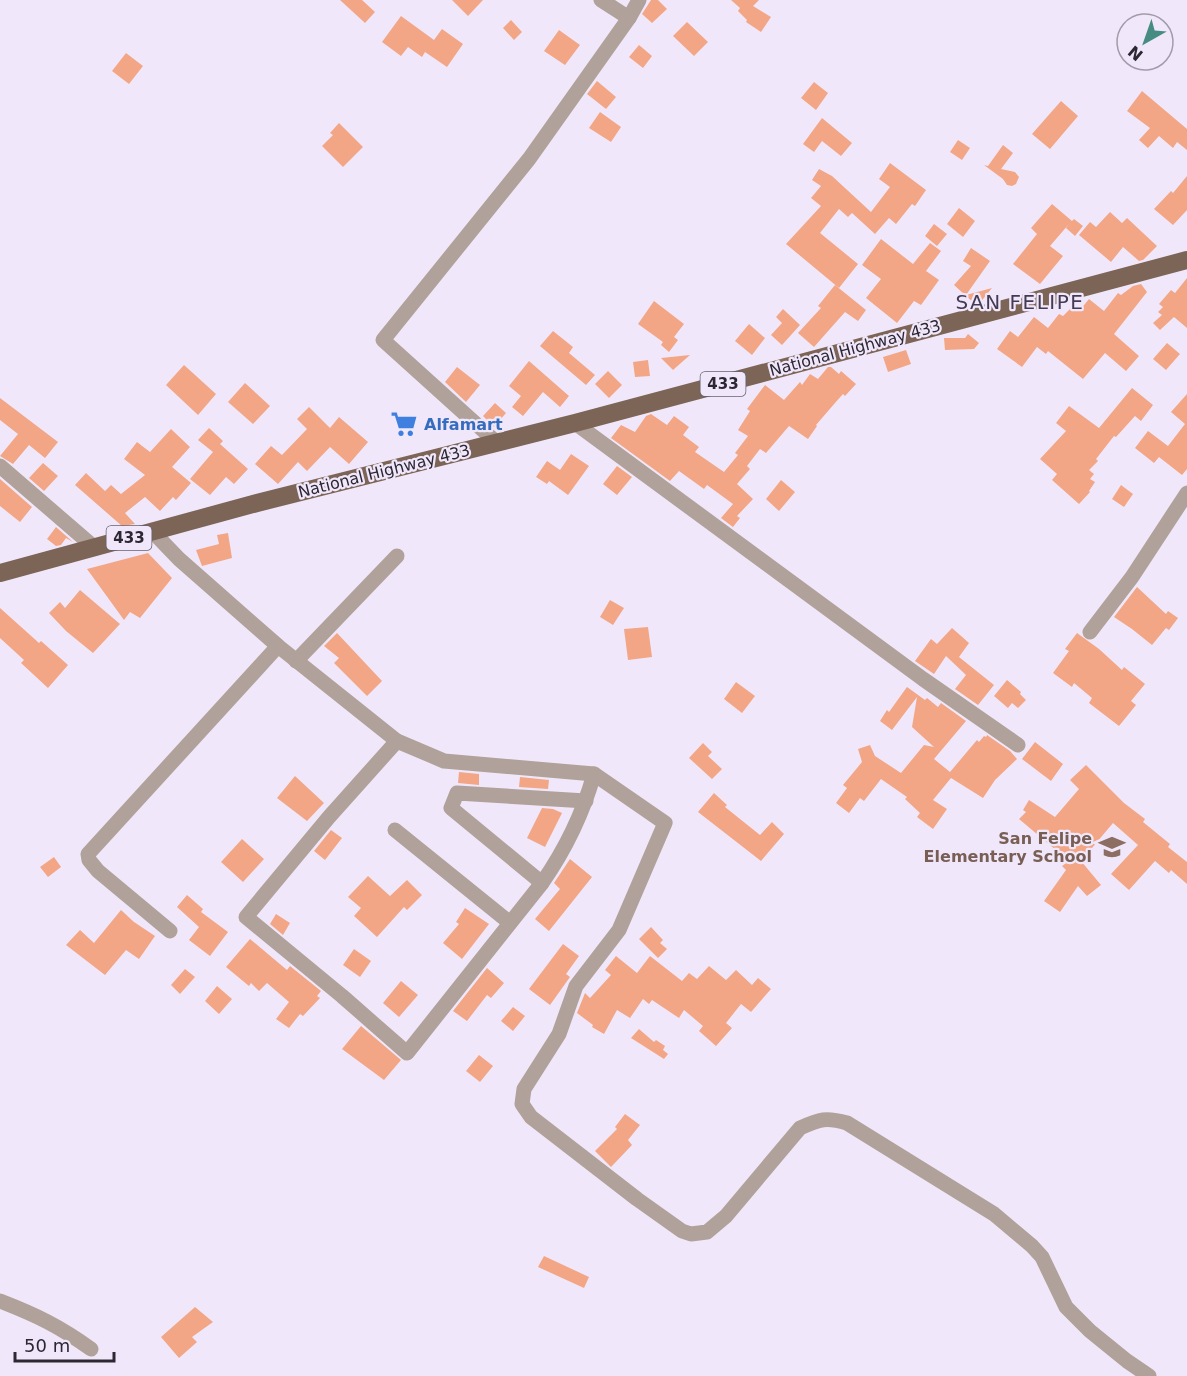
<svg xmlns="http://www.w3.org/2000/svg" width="1187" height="1376" font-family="'DejaVu Sans',sans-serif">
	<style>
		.building { fill: #f2a686 }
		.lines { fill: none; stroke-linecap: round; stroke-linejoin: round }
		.minor { stroke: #b0a19a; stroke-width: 15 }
		.major { stroke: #7c6457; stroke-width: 18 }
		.labels { text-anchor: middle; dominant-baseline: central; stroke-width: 4.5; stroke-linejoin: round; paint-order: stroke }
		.shield { fill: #f0e8fa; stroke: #67616f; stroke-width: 1.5 }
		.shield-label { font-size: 15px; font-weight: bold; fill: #2c2733 }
		.street-label { font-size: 16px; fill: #2c2733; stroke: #f0e8fa }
		.shop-label { font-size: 16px; font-weight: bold; fill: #366cbe; stroke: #f0e8fa; text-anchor: start }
		.education-label { font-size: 16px; font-weight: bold; fill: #785e54; stroke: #f0e8fa; text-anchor: end }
		.quarter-label { font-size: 20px; letter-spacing: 1.5px; fill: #453a53; stroke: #f0e8fa }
	</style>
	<rect width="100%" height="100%" fill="#f0e8fa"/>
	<g class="building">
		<path d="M340 0H362L375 12 365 23Z"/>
		<path d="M452 0H483L468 16Z"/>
		<path d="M651 0H658L667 9 652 23 642 14Z"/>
		<path d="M731 0H759L753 6 771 17 761 32 746 22 747 20 738 11 740 8Z"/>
		<path d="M401 16 434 40 442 29 463 44 447 67 425 52 422 57 408 47 401 56 382 42Z"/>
		<path d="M511 20 522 32 514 40 503 28Z"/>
		<path d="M687 22 708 42 694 56 673 36Z"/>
		<path d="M559 30 580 45 565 65 544 51Z"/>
		<path d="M639 45 652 56 643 68 629 57Z"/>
		<path d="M126 53 143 66 129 84 112 71Z"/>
		<path d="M597 81 616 97 606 109 587 94Z"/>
		<path d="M814 82 828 93 816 110 801 98Z"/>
		<path d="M1142 91 1187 129V150L1177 142 1173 148 1159 136 1148 148 1139 140 1150 128 1127 111Z"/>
		<path d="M1061 101 1078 116 1050 149 1032 134Z"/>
		<path d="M600 112 621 127 611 142 589 128Z"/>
		<path d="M822 118 852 143 841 156 822 141 814 152 803 144Z"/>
		<path d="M339 123 363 147 343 167 322 146 333 135 330 133Z"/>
		<path d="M958 140 970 148 962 160 950 152Z"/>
		<path d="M1003 145 1013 153 1001 169 1015 172 1019 177 1016 184 1012 186 1007 185 1003 179 984 165 988 166Z"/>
		<path d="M890 163 926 190 915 206 912 204 896 224 889 218 875 234 852 213 848 217 839 209 820 233 858 264 839 288 786 244 821 206 811 198 821 186 812 180 819 169 832 176 871 212 890 187 879 179Z"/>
		<path d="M1187 176V210L1173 225 1154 209 1171 191 1173 193Z"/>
		<path d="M1052 204 1072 221 1074 219 1083 226 1075 236 1066 228 1069 224 1050 246 1063 256 1040 284 1013 264 1037 234 1031 228Z"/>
		<path d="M959 208 975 221 963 237 947 224Z"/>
		<path d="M1110 212 1122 223 1127 218 1157 246 1143 260 1139 261 1123 247 1111 262 1079 235 1090 222 1096 227Z"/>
		<path d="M934 224 947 234 937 246 925 236Z"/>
		<path d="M881 239 913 264 930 243 941 251 926 271 939 280 921 305 914 301 897 323 866 298 881 279 862 265Z"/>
		<path d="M971 248 990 261 966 295 992 288 979 304 976 305 954 285 971 266 963 261Z"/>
		<path d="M1187 278V328L1174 317 1160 330 1153 323 1162 315 1158 312 1163 307 1159 304 1171 290 1175 293Z"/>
		<path d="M1141 284 1147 292 1114 334 1139 356 1126 371 1105 353 1083 379 1048 351 1046 354 1037 347 1022 367 997 349 1010 331 1018 337 1034 317 1048 328 1059 314 1063 316 1075 304 1080 310 1089 299 1104 311 1118 293 1121 295 1133 286Z"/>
		<path d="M835 285 866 310 858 321 845 312 814 347 798 333 821 308 818 306Z"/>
		<path d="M654 301 684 324 674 337 678 340 669 352 661 345 663 342 638 324Z"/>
		<path d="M783 309 800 325 782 345 771 335 782 323 776 317Z"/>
		<path d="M749 324 765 338 752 355 735 341Z"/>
		<path d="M553 331 573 347 569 353 595 375 586 385 540 346Z"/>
		<path d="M968 334 979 343 974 349 945 350 944 338H965Z"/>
		<path d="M1167 343 1180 354 1166 370 1153 359Z"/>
		<path d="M906 350 911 364 888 372 883 357Z"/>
		<path d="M690 355 673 370 661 358Z"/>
		<path d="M648 360 650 376 635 377 633 362Z"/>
		<path d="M529 361 569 396 560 407 543 392 523 416 512 407 521 396 509 386Z"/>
		<path d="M184 365 216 394 198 415 166 385Z"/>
		<path d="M457 367 480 385 466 402 445 382Z"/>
		<path d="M828 367H831L839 374 841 371 856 384 845 396 843 394 835 403 816 425 817 426 808 439 789 426 766 453 760 449 747 466 750 469 737 484 753 499 737 516 740 518 733 527 721 518 733 504 707 485 704 489 679 471 670 481 611 438 621 425 635 432 646 416 651 414 667 425 674 416 689 427 683 435 699 447 695 452 724 472 738 455 735 453 748 436 738 430 750 411 747 409 765 385 784 400 800 382 802 385 810 374 818 379Z"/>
		<path d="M608 371 622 385 609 398 595 384Z"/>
		<path d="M245 383 270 406 253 424 228 402Z"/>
		<path d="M1132 388 1153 405 1141 421 1135 416 1116 437 1114 436 1096 459 1098 461 1089 470 1094 474 1090 479 1095 482 1089 491 1090 492 1079 504 1052 480 1057 474 1040 459 1066 431 1056 423 1069 406 1099 428Z"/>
		<path d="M1187 394V469L1182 475 1159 457 1154 463 1135 448 1148 431 1168 446 1185 424 1171 412Z"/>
		<path d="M0 398 58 442 45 458 29 445 13 464 0 456 18 434 0 420Z"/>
		<path d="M495 403 506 413 494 427 483 416Z"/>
		<path d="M309 407 330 428 339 417 368 442 349 464 330 447 307 471 298 462 278 484 255 464 271 446 282 455 307 429 297 419Z"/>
		<path d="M209 428 223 441 220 444 248 469 234 484 226 477 210 495 190 479 213 452 198 440Z"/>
		<path d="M171 429 190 447 172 467 191 483 176 500 173 497 160 511 145 497 125 513 135 524 122 526 75 485 86 473 105 491 111 485 121 494 145 475 124 459 137 442 150 452Z"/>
		<path d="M571 454 589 466 568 495 549 481 547 484 536 477 547 461 560 470Z"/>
		<path d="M43 463 58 476 44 491 29 478Z"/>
		<path d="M617 466 632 477 617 495 603 484Z"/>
		<path d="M0 479 32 507 20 522 0 506Z"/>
		<path d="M781 480 795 492 779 511 766 499Z"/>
		<path d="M1121 485 1133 494 1124 507 1112 499Z"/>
		<path d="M56 527 73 542 66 538 61 545 56 546 47 539Z"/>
		<path d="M228 533 232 558 202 566 196 550 219 544 217 535Z"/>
		<path d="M148 553 172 578 140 618 130 612 124 620 87 569Z"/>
		<path d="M1137 587 1166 614 1168 611 1178 618 1169 630 1166 628 1152 645 1132 629 1114 617Z"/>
		<path d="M80 590 120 624 93 653 66 631 49 613 60 602 65 608Z"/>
		<path d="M610 600 624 608 613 625 600 617Z"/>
		<path d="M0 608 39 643 41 641 68 665 48 688 21 663 24 660 0 638Z"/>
		<path d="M648 627 652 657 628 660 624 629Z"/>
		<path d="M952 628 969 643 959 657 994 685 978 705 955 689 966 675 946 656 934 674 915 661 931 639 937 644Z"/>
		<path d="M337 633 382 681 367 696 334 663 339 658 324 646Z"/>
		<path d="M1077 633 1099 649 1122 670 1124 667 1145 684 1131 701 1136 705 1119 726 1089 703 1092 698 1074 683 1072 687 1053 673 1069 651 1065 649Z"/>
		<path d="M1007 680 1021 692 1020 694 1026 700 1018 708 1012 703 1008 708 994 696Z"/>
		<path d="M736 682 755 696 742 713 724 699Z"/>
		<path d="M907 687 925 700 927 698 938 707 941 703 966 721 934 759 950 772 977 740 979 742 984 736 986 737 987 735 1010 751 1017 759 995 780 983 798 951 778 933 800 947 809 933 829 917 817 920 813 905 799 907 797 881 779 864 801 860 798 849 813 836 803 847 788 843 785 862 762 858 749 870 745 875 756 901 773 924 745 934 747 912 727 917 697 892 730 880 721 887 710 889 712Z"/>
		<path d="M1035 742 1063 764 1051 781 1022 759Z"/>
		<path d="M703 743 712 752 708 756 722 769 712 779 689 758Z"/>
		<path d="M1086 765 1124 803 1145 819 1143 822 1170 844 1168 847 1187 862V884L1171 870 1169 873 1155 861 1129 890 1111 874 1138 845 1113 823 1081 861 1101 885 1087 896 1078 886 1060 912 1044 901 1066 870 1062 866 1069 861 1019 819 1026 812 1023 810 1029 800 1055 817 1079 789 1070 780Z"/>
		<path d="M459 772 479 774V785L458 783Z"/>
		<path d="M295 776 324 803 307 821 277 798Z"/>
		<path d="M520 777 549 780 548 789 519 787Z"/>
		<path d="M714 793 727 805 725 807 760 835 772 822 784 834 761 861 698 812Z"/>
		<path d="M542 808 553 809 562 813 545 847 527 838Z"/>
		<path d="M331 830 342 838 325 860 314 851Z"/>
		<path d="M242 839 264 859 243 882 221 862Z"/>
		<path d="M54 857 61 867 48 877 40 867Z"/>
		<path d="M570 859 592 877 549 931 535 919 560 889 554 883Z"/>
		<path d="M368 876 390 896 407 880 422 895 407 910 404 907 377 937 354 916 361 908 348 897Z"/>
		<path d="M187 895 203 909 201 912 228 932 210 956 189 940 199 927 177 907Z"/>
		<path d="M465 908 489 924 462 959 443 943 459 924 456 922Z"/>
		<path d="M121 910 134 922 155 936 139 959 126 950 105 975 66 945 80 930 94 943Z"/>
		<path d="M276 914 290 923 283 935 270 924Z"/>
		<path d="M651 927 663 940 660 943 667 949 658 958 639 939Z"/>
		<path d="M250 939 287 970 290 966 321 991 317 996 320 998 303 1016 300 1014 289 1028 276 1019 289 1002 267 983 259 991 251 983 249 986 226 967Z"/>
		<path d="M563 944 579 956 566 974 570 977 550 1005 529 989Z"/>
		<path d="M354 949 371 961 360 977 343 965Z"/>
		<path d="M616 956 637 973 650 956 682 981 689 973 697 979 709 966 726 980 736 970 752 985 758 978 771 989 751 1012 741 1004 726 1023 732 1028 716 1046 699 1031 703 1026 684 1010 679 1018 652 1000 649 1004 643 999 630 1018 617 1010 604 1034 592 1027 593 1025 577 1013 585 993 590 998 611 975 605 970Z"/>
		<path d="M487 968 504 983 491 998 487 995 467 1021 453 1011Z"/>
		<path d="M185 969 195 977 180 994 171 985Z"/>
		<path d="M401 981 418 995 399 1017 383 1003Z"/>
		<path d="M217 986 232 999 219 1014 205 1001Z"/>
		<path d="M513 1007 525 1016 513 1031 501 1021Z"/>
		<path d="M361 1026 401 1060 384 1080 342 1049Z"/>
		<path d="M639 1029 654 1042 656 1040 665 1046 663 1050 668 1054 664 1059 631 1038Z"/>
		<path d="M479 1055 493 1066 480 1082 466 1071Z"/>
		<path d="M625 1114 640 1125 628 1140 632 1145 611 1167 595 1151 617 1129 615 1127Z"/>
		<path d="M544 1256 589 1277 584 1288 538 1267Z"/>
		<path d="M195 1307 213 1322 192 1337 197 1342 179 1358 161 1337Z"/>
	</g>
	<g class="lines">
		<g class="minor">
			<path d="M601 0 629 18"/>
			<path d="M575 423 923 679 1018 745"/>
			<path d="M496 442 383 340 529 159 629 18 639 0"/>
			<path d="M0 466 95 548"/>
			<path d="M153 532 179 559 278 646 397 741 444 761 594 774 665 823 619 930 576 986 559 1034 524 1089 522 1104 531 1117 637 1199 682 1231 691 1234 707 1232 726 1216 800 1128C820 1119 826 1117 847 1123L994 1214 1032 1246 1042 1257 1066 1307 1090 1331 1127 1361 1149 1376"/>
			<path d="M1090 632 1132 577 1187 493"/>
			<path d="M296 661 397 556"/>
			<path d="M397 741 329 817 246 917 342 996 407 1053 542 883C565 850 583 813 594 774"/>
			<path d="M395 830 510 923"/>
			<path d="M542 883 451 808 457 793 586 801"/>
			<path d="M170 931 98 871 89 860 88 854 278 646"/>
			<path d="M0 1301C36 1315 59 1326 91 1349"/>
		</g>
		<path class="major" d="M0 573 257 503 575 423 1187 260"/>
	</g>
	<defs>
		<g id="supermarket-bare" transform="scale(2.07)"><path d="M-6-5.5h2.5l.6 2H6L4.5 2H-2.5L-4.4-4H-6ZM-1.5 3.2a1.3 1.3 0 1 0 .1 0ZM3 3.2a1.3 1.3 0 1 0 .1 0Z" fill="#3f7fe0" stroke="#f0e8fa" stroke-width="2.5" paint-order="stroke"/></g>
		<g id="school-bare" transform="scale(2.07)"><path d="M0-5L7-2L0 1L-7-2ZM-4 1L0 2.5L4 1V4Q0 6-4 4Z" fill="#8d6e63" stroke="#f0e8fa" stroke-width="2.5" paint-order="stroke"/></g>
	</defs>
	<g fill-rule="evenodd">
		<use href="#supermarket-bare" x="404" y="424"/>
		<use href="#school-bare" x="1112" y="847"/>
	</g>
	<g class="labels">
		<g class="shield">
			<rect x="700.5" y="372" width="45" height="24" rx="4.5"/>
			<rect x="106.5" y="526" width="45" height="24" rx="4.5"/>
		</g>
		<g class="shield-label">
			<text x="723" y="384">433</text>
			<text x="129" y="538">433</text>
		</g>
		<g class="street-label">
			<text transform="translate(855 348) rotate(-15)">National Highway 433</text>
			<text transform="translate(384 471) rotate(-14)">National Highway 433</text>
		</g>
		<g class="shop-label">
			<text x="424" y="424">Alfamart</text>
		</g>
		<g class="education-label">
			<text x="1092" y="838">San Felipe<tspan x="1092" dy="18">Elementary School</tspan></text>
		</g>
		<g class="quarter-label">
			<text x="1020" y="302">SAN FELIPE</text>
		</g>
	</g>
	<g transform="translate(1145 42) rotate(220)"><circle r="28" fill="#f0e8fa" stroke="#a29baa" stroke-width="1.5"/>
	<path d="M0-4.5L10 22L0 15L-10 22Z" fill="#478c83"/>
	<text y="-9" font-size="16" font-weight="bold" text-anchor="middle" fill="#2c2733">N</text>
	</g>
	<path d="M15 1352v9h99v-9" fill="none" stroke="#2c2733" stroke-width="3"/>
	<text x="24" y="1352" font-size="18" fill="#2c2733" stroke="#f0e8fa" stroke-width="4.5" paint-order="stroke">50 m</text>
</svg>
